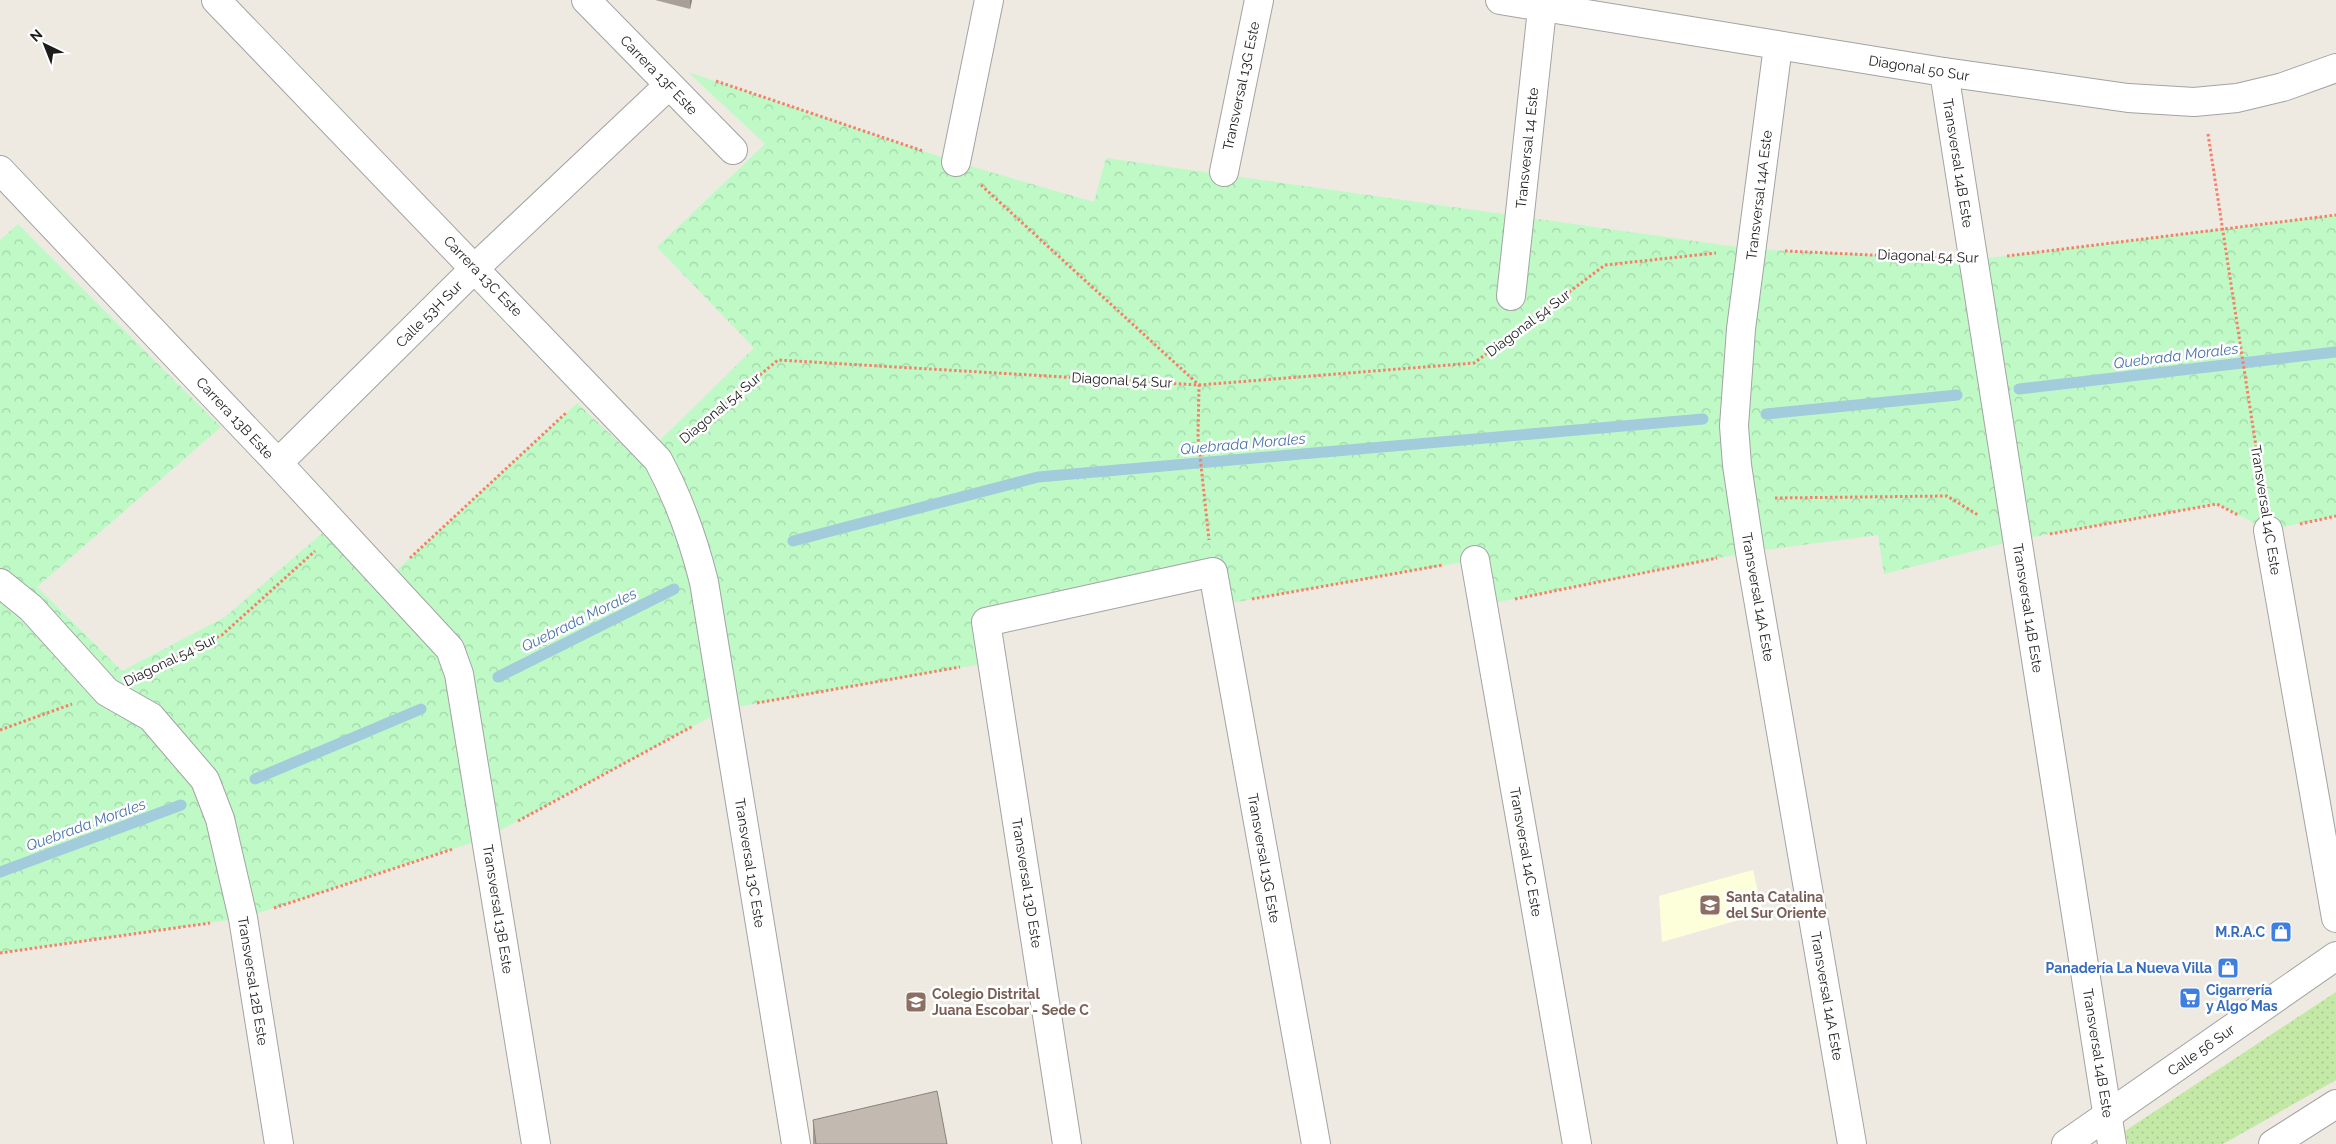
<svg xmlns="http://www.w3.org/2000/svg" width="2336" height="1144" font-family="Raleway,sans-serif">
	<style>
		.education { fill: #fdffda }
		.grass { fill: url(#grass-dots) }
		.park { fill: url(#park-crowns) }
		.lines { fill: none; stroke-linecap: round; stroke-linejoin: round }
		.stream { stroke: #a2ccdc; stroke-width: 11 }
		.minor-casing { stroke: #a3a3a3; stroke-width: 30 }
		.path { stroke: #f97e68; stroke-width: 3; stroke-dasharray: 2.5 2.5; stroke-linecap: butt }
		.minor { stroke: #fff; stroke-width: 28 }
		.wall { fill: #a7a098 }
		.shaded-wall { fill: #88827c }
		.building { fill: #c2bab1; stroke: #88827c }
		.labels { text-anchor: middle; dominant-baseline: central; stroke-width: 5; stroke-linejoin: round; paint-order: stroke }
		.street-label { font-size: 14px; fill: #1c1c1c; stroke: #fff }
		.education-label { font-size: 14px; font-weight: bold; fill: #785e54; stroke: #fff; text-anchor: start }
		.shop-label { font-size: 14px; font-weight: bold; fill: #366cbe; stroke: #fff; text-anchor: end }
		.water-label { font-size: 15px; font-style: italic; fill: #4a75ab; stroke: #fff }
	</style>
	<defs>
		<pattern id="grass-dots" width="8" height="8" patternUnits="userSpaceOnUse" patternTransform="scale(1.25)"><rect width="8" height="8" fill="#c4e9a7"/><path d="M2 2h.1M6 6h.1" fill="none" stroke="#a8c78f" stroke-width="1.8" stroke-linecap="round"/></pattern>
		<pattern id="park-crowns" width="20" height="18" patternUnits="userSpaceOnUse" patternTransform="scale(1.25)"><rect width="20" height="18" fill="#bef9c6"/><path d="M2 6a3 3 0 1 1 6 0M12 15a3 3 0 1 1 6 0" fill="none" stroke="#a3d5aa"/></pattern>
	</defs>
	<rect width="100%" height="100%" fill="#eeeae2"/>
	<path class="education" d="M1753 870 1763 913 1662 942 1659 896Z"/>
	<path class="grass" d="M2336 992V1080L2223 1144H2128L2125 1131Z"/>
	<path class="park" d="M688 72 956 162 1094 202 1106 158 1751 249 1973 260 2336 215V516L2268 530 2217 504 2017 540 1884 574 1878 535 1750 552 1483 605 1475 560 1219 605 1213 573 986 622 993 662 725 709 486 838 243 918 0 953V240L18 224 221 427 37 587 122 671 225 617 334 523 386 580 577 403 639 461 754 348 657 247 765 144Z"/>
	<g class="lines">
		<g class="stream">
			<path d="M2019 389 2336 352"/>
			<path d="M1766 414 1957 395"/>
			<path d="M793 541 1038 477 1703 419"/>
			<path d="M498 677 674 589"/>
			<path d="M255 779 421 709"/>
			<path d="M0 872 181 805"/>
		</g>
		<g class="minor-casing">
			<g id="minor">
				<path d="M216 0 658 460C679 499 693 538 704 582L796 1144"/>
				<path d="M586 0 733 150"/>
				<path d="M1500 0 1944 72 2128 98 2194 102 2237 98 2283 87 2336 68"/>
				<path d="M1778 46 1741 329 1734 426 1737 465 1750 552 1852 1144"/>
				<path d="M1944 72 2112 1144"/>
				<path d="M956 162 989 0"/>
				<path d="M0 170 278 463 450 649 459 674 536 1144"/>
				<path d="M1224 172 1259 0"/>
				<path d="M1511 296 1543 0"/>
				<path d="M278 463 475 268 669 85"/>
				<path d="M2268 530 2336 918"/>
				<path d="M1475 560 1577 1144"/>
				<path d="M0 583 31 608 107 692 151 717 205 780 220 819 243 918 279 1144"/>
				<path d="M1067 1144 986 622 1213 572 1316 1144"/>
				<path d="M2066 1144 2336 956"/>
				<path d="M2273 1144 2336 1104"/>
			</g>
		</g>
		<g class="path">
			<path d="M716 81 923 151"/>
			<path d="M2208 134 2264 499"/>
			<path d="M981 185 1199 385 1198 437 1209 540"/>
			<path d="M1785 251 1938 258"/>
			<path d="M2007 256 2336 215"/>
			<path d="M1541 313 1605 265 1716 253"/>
			<path d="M683 439 778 360 1199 385 1474 363 1518 330"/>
			<path d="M1775 498 1947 496 1978 515"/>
			<path d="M2300 524 2336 516"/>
			<path d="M2050 534 2217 504 2238 515"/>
			<path d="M410 558 567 412"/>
			<path d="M1252 599 1443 565"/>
			<path d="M1515 599 1717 558"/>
			<path d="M145 673 222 635 315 551"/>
			<path d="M757 703 960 667"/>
			<path d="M0 730 72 704"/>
			<path d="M518 821 693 726"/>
			<path d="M274 908 453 849"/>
			<path d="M0 953 210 923"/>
		</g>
		<use href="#minor" class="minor"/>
	</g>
	<g class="wall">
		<path d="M655 0H692L690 9Z"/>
		<path d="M813 1120 947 1144H813Z"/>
	</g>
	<path class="shaded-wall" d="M690 0H692L690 9Z"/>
	<path class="building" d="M937 1091 947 1144H816L813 1120Z"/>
	<defs>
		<g id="school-square" transform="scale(1.125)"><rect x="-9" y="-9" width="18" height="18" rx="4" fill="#8d6e63" stroke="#fff"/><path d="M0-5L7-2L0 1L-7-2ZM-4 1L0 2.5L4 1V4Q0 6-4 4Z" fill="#fff"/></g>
		<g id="shop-square" transform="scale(1.125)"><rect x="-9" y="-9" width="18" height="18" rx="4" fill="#3f7fe0" stroke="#fff"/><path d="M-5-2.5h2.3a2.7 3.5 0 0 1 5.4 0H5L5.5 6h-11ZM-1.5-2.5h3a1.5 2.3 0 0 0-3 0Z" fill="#fff"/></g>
		<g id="supermarket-square" transform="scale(1.125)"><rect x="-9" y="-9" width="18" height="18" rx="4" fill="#3f7fe0" stroke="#fff"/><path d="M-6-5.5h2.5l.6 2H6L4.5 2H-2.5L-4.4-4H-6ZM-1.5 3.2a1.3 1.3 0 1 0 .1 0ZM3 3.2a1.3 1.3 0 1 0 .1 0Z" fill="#fff"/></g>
	</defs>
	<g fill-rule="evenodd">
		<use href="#school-square" x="1710" y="905"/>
		<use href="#shop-square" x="2281" y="932"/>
		<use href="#shop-square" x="2228" y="968"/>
		<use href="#supermarket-square" x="2190" y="998"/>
		<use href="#school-square" x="916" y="1002"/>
	</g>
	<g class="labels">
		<g class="street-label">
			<text transform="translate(1919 68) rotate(9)">Diagonal 50 Sur</text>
			<text transform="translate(659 75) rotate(46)">Carrera 13F Este</text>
			<text transform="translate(1241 86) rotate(-78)">Transversal 13G Este</text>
			<text transform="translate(1527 148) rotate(-84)">Transversal 14 Este</text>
			<text transform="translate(1958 163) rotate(81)">Transversal 14B Este</text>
			<text transform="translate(1759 195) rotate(-83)">Transversal 14A Este</text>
			<text transform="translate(1928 256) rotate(2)">Diagonal 54 Sur</text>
			<text transform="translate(483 276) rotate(46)">Carrera 13C Este</text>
			<text transform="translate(429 314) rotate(-45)">Calle 53H Sur</text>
			<text transform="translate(1528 323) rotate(-37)">Diagonal 54 Sur</text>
			<text transform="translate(1122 380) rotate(3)">Diagonal 54 Sur</text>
			<text transform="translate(720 408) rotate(-40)">Diagonal 54 Sur</text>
			<text transform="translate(235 418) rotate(47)">Carrera 13B Este</text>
			<text transform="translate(2266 510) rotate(81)">Transversal 14C Este</text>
			<text transform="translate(1758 597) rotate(80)">Transversal 14A Este</text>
			<text transform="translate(2028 608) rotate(81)">Transversal 14B Este</text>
			<text transform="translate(170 660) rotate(-26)">Diagonal 54 Sur</text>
			<text transform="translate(1526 852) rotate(80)">Transversal 14C Este</text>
			<text transform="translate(1264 858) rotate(80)">Transversal 13G Este</text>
			<text transform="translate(750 863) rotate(81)">Transversal 13C Este</text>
			<text transform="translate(1027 883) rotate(81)">Transversal 13D Este</text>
			<text transform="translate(498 909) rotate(81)">Transversal 13B Este</text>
			<text transform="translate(253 981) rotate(81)">Transversal 12B Este</text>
			<text transform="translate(1827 996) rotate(80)">Transversal 14A Este</text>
			<text transform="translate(2201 1050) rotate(-35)">Calle 56 Sur</text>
			<text transform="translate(2098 1053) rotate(81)">Transversal 14B Este</text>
		</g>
		<g class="education-label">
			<text x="1726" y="897">Santa Catalina<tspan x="1726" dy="16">del Sur Oriente</tspan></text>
			<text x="932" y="994">Colegio Distrital<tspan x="932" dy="16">Juana Escobar - Sede C</tspan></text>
		</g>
		<g class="shop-label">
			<text x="2265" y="932">M.R.A.C</text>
			<text x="2212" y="968">Panadería La Nueva Villa</text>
			<text x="2206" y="990" text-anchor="start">Cigarrería<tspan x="2206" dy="16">y Algo Mas</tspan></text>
		</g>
		<g class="water-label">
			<text transform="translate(2176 356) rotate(-7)">Quebrada Morales</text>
			<text transform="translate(1243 444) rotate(-5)">Quebrada Morales</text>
			<text transform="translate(579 620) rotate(-26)">Quebrada Morales</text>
			<text transform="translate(86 825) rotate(-20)">Quebrada Morales</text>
		</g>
	</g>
	<g transform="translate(45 45) rotate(317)" stroke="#ffffff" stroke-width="4" paint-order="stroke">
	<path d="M0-4L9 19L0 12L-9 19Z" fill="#1c1c1c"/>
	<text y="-8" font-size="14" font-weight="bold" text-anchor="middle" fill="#1c1c1c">N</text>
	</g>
</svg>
